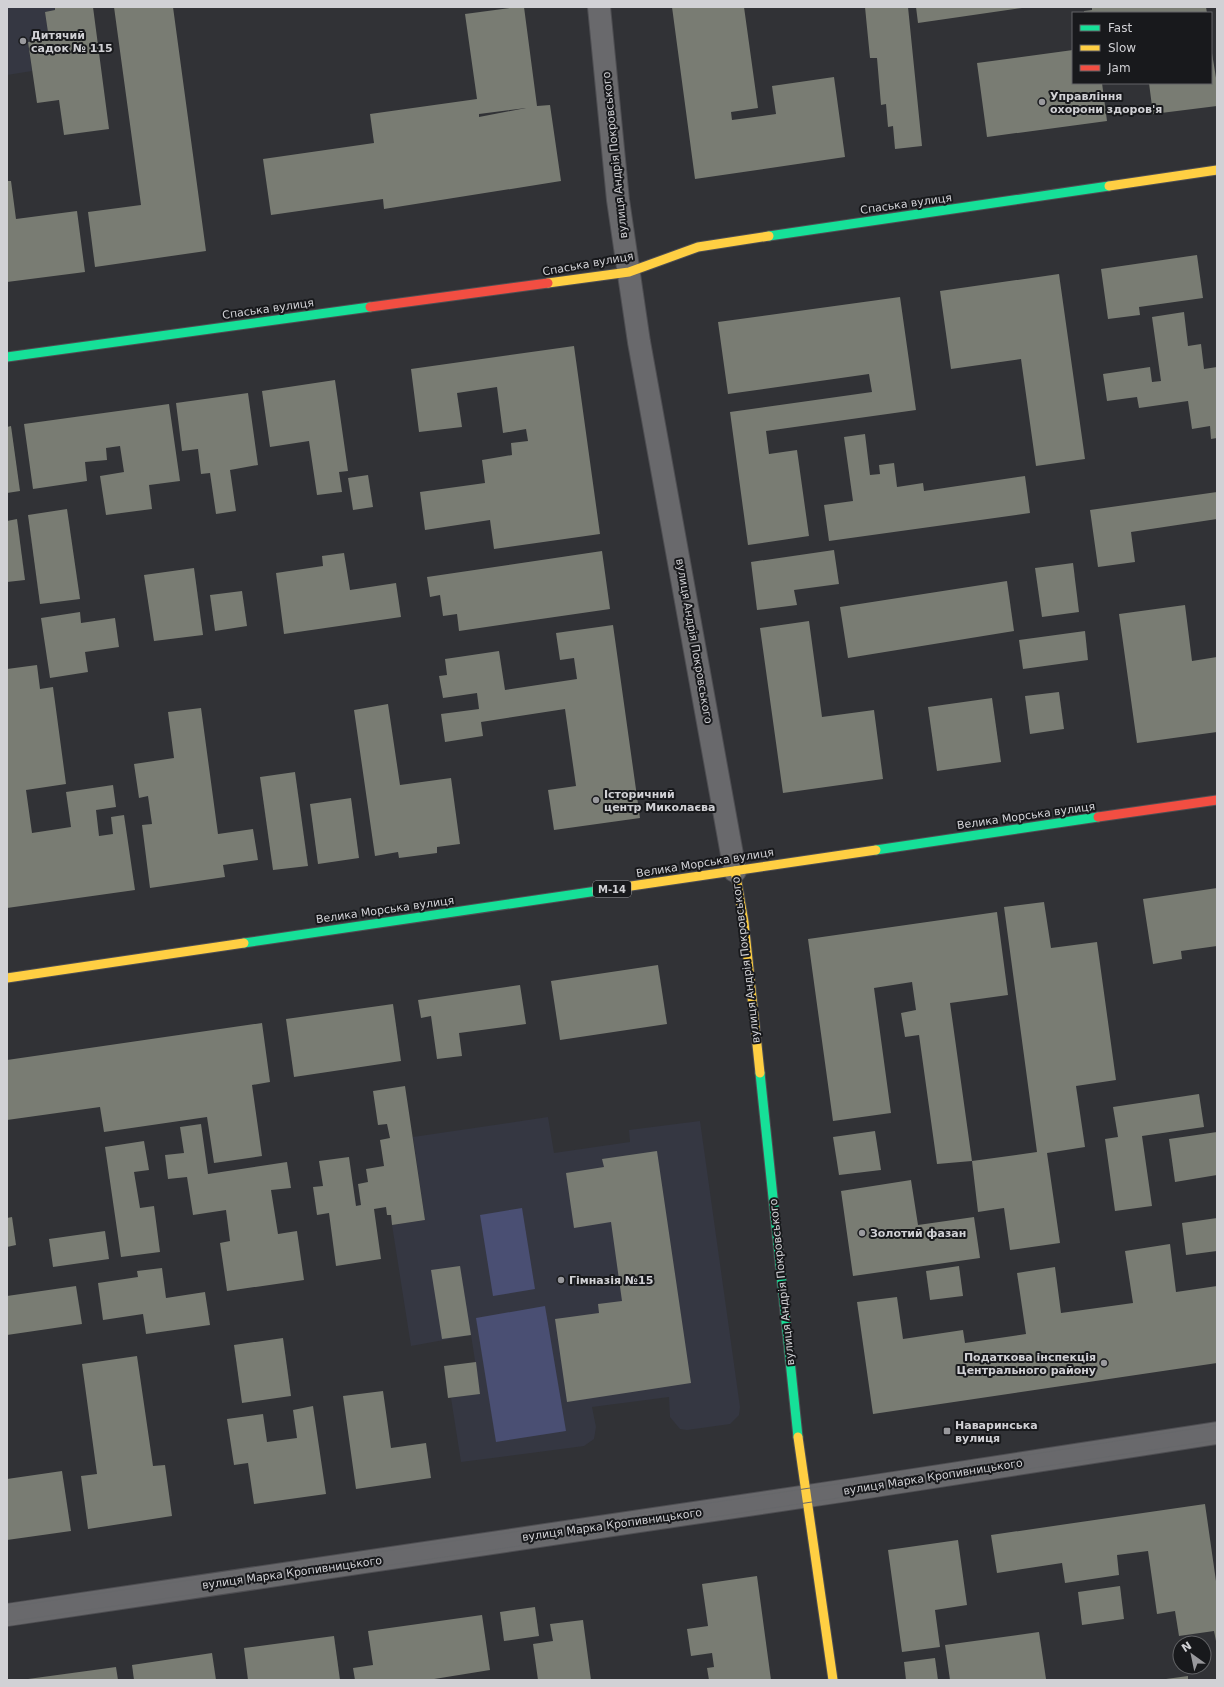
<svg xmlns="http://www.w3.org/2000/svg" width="1224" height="1687" font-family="'DejaVu Sans',sans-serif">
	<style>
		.built { fill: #353742 }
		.park { fill: #4a4f73 }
		.building { fill: #797c73; fill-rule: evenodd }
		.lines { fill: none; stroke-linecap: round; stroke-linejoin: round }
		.street-casing { stroke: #4e4e52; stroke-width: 24 }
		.fast-casing { stroke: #4e4e52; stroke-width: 11 }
		.slow-casing { stroke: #4e4e52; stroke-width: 11 }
		.jam-casing { stroke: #4e4e52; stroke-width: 11 }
		.street { stroke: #69696c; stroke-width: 22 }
		.fast { stroke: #16e098; stroke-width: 9 }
		.slow { stroke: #ffcf43; stroke-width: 9 }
		.jam { stroke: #f24e42; stroke-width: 9 }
		.tram { stroke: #67686b; stroke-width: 1 }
		.poi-dot { fill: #99999d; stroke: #18191c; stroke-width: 1.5 }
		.labels { text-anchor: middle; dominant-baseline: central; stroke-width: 4; stroke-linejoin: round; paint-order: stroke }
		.shield { fill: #18191c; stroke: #9a9a9e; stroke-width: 1 }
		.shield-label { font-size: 10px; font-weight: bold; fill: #d1d1d5 }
		.poi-label { font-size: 11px; font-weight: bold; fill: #d1d1d5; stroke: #18191c; text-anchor: start }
		.street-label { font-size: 11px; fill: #d1d1d5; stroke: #18191c }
	</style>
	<rect width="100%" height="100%" fill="#313236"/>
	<g class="built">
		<path d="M7 7H55V10L45 12 49 39 28 42 32 71 7 75Z"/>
		<path d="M548 1117 554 1153 630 1142 629 1130 700 1121 740 1407 739 1415 730 1424 687 1430 680 1429 670 1417 669 1397 592 1407 596 1427 594 1439 584 1446 461 1462 451 1398 480 1393 471 1335 411 1346 392 1225 425 1220 413 1137Z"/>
	</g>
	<g class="park">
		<path d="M522 1208 535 1289 493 1296 480 1215Z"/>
		<path d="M545 1306 566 1431 496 1442 476 1318Z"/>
	</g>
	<g class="building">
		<path d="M55 7H93L109 129 64 135 59 100 37 103 28 42 49 39 45 12 55 10Z"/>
		<path d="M114 7H173L206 251 95 267 88 212 141 205Z"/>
		<path d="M517 7H524L537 106 550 105 561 181 384 209 383 199 271 215 263 159 374 143 370 114 477 99 465 14ZM526 108 479 117V114Z"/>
		<path d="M672 7H744L758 108 731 112 732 120 776 114 772 86 834 77 845 157 695 179Z"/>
		<path d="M865 7H908L922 146 895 149 893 126 888 127 886 104 881 105 877 58H870Z"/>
		<path d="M916 7H1022V8L918 23Z"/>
		<path d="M1092 7H1206L1207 13H1084V11L1092 10Z"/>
		<path d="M1211 47 1217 84V106L1153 114 1149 83H1211Z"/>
		<path d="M1073 50V83H1102L1107 121 987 137 977 63Z"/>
		<path d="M7 181H11L16 219 77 211 85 272 7 282Z"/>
		<path d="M1197 255 1203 298 1139 307 1140 315 1108 319 1101 269Z"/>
		<path d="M1059 274 1085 459 1036 466 1021 359 951 369 940 291Z"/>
		<path d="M900 297 916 410 766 431 769 454 797 450 809 536 748 545 730 412 872 392 869 374 728 394 718 322Z"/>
		<path d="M1184 312 1188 346 1201 344 1204 369 1217 367V438L1211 439 1210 426 1192 429 1188 401 1139 408 1137 397 1107 401 1103 374 1150 367 1152 382 1161 381 1152 317Z"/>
		<path d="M574 346 600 534 494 549 490 520 425 530 420 492 485 483 482 460 512 455 511 443 528 441 526 429 503 433 497 387 457 393 462 427 419 432 411 369Z"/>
		<path d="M335 380 348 471 339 472 342 492 317 495 309 441 270 447 262 391Z"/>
		<path d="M248 393 258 465 230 470 236 511 216 514 210 473 201 474 198 449 182 451 176 403Z"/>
		<path d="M169 404 180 481 149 485 152 509 106 515 100 476 124 472 120 446 106 448 107 460 85 462 87 481 33 489 24 424Z"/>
		<path d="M11 426 20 491 7 493V427Z"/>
		<path d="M865 434 870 475 880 474 879 465 894 463 897 487 923 483 924 491 1025 476 1030 513 829 541 824 505 853 501 844 437Z"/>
		<path d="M368 475 373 507 353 510 348 478Z"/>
		<path d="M1217 492V519L1131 532 1135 562 1098 567 1090 510Z"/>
		<path d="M67 509 80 599 40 604 28 515Z"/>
		<path d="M17 519 25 580 7 582V521Z"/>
		<path d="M834 550 839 584 794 590 797 605 757 610 751 562Z"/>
		<path d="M602 551 610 609 459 631 457 614 443 616 440 595 430 597 427 577Z"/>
		<path d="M344 553 350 590 396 583 401 617 284 634 276 573 323 566 322 556Z"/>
		<path d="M1073 563 1079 612 1042 617 1035 568Z"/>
		<path d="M194 568 203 635 154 641 144 575Z"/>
		<path d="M1007 581 1014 631 848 658 840 607Z"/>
		<path d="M242 591 247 626 215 631 210 595Z"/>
		<path d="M1185 605 1192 661 1217 657V732L1137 743 1119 614Z"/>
		<path d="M80 612 81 623 115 618 119 647 85 652 88 672 50 678 41 618Z"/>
		<path d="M809 621 822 717 874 710 883 779 783 793 760 628Z"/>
		<path d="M613 625 640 818 554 830 548 790 576 786 565 709 481 722 483 736 445 742 441 714 479 709 477 693 443 698 439 676 447 675 445 659 499 651 505 690 577 679 574 658 560 660 556 633Z"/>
		<path d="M1085 631 1088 660 1023 669 1019 640Z"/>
		<path d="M37 665 40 689 53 687 66 784 26 790 32 833 71 827 66 792 113 785 116 807 96 810 99 836 113 834 111 817 124 815 135 890 7 908V669Z"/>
		<path d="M1059 692 1064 729 1030 734 1025 696Z"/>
		<path d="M992 698 1001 762 937 771 928 707Z"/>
		<path d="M388 704 400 785 451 778 460 844 437 847V853L399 858 398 852 375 856 354 710Z"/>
		<path d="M201 708 218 834 253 829 258 860 223 865 225 877 150 888 142 825 152 824 148 796 139 798 134 764 174 758 168 712Z"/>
		<path d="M295 772 308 866 273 870 260 777Z"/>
		<path d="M351 798 359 858 318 864 310 804Z"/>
		<path d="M1217 888V946L1181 951 1182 959 1153 964 1143 899Z"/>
		<path d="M1044 902 1051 948 1097 942 1116 1080 1076 1086 1085 1147 1047 1153 1060 1243 1010 1250 1004 1208 978 1212 972 1161 937 1164 919 1035 905 1037 901 1013 916 1010 912 982 874 988 891 1113 833 1121 808 939 997 912 1008 995 950 1003 972 1161 1037 1152 1004 907Z"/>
		<path d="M658 965 667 1024 560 1040 551 981Z"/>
		<path d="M520 985 526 1024 459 1033 462 1056 437 1059 431 1016 421 1018 418 1000Z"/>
		<path d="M393 1004 401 1061 294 1077 286 1019Z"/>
		<path d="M262 1023 270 1082 252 1085 262 1156 214 1163 207 1117 104 1132 100 1107 7 1120V1060Z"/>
		<path d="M405 1086 425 1220 392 1225 391 1215H387L386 1207 374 1209 381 1259 336 1266 329 1213 317 1215 313 1187 323 1186 319 1161 349 1157 356 1206 361 1205 358 1184 368 1182 366 1169 384 1166 380 1140 390 1138 387 1124 378 1125 373 1091Z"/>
		<path d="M1199 1094 1204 1127 1142 1136 1152 1206 1115 1211 1105 1139 1118 1137 1113 1107Z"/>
		<path d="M201 1124 208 1174 287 1162 291 1188 271 1190 278 1234 297 1231 304 1280 227 1291 220 1243 230 1241 226 1210 193 1215 187 1177 168 1179 165 1155 184 1153 180 1127Z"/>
		<path d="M875 1131 881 1170 839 1175 833 1137Z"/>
		<path d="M1217 1132V1175L1175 1182 1169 1139Z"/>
		<path d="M144 1141 149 1170 134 1172 140 1208 154 1206 160 1252 121 1257 105 1147Z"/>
		<path d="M657 1151 691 1383 567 1402 555 1319 599 1313 598 1304 622 1301 611 1222 574 1228 566 1173 604 1167 602 1159Z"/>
		<path d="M911 1180 918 1225 974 1217 980 1258 853 1276 841 1191Z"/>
		<path d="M12 1217 16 1245 7 1247V1218Z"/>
		<path d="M1217 1218V1251L1186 1255 1182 1223Z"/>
		<path d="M105 1231 109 1259 53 1267 49 1239Z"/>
		<path d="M1170 1244 1176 1292 1217 1286V1363L873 1414 857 1302 897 1297 903 1339 963 1330 965 1343 1026 1334 1017 1273 1055 1267 1061 1313 1133 1303 1125 1251Z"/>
		<path d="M460 1266 471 1335 442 1339 431 1270Z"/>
		<path d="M959 1266 963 1296 930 1300 926 1271Z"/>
		<path d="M162 1268 166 1298 205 1292 210 1325 146 1334 143 1314 103 1320 98 1283 138 1277 137 1271Z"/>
		<path d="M76 1286 82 1324 7 1335V1296Z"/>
		<path d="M283 1338 291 1396 242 1403 234 1345Z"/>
		<path d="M137 1356 153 1466 165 1465 172 1516 88 1529 81 1476 97 1474 82 1364Z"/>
		<path d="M476 1362 480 1394 448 1398 444 1366Z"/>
		<path d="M383 1391 391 1448 426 1443 431 1478 356 1489 343 1396Z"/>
		<path d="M313 1406 326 1494 254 1504 248 1463 234 1465 227 1419 263 1414 267 1442 297 1438 293 1410Z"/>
		<path d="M62 1471 71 1531 7 1540V1479Z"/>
		<path d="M1205 1504 1217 1588V1646L1214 1631 1179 1636 1175 1611 1157 1614 1148 1551 1117 1555 1119 1575 1065 1583 1062 1563 997 1573 991 1535Z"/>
		<path d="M958 1540 967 1605 935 1610 940 1647 902 1652 888 1550Z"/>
		<path d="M757 1576 771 1680H709L707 1668 714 1667 712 1653 691 1656 687 1629 708 1626 702 1584Z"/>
		<path d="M1120 1586 1124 1619 1082 1625 1078 1592Z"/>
		<path d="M535 1607 539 1636 504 1641 500 1612Z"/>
		<path d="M482 1615 490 1670 428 1680H355L353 1668 373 1665 368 1631Z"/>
		<path d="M583 1620 591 1680H538L533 1644 553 1641 550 1624Z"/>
		<path d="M1039 1632 1046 1679 950 1680 945 1645Z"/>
		<path d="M334 1636 340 1680H248L244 1648Z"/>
		<path d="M212 1653 216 1680H134L132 1665Z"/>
		<path d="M935 1658 938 1680H906L904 1662Z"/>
		<path d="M116 1667 118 1680H28V1679Z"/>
		<path d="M1188 1676V1680H1166V1679Z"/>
	</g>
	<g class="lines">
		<g class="street-casing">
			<g id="street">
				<path d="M599 7 618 200 639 342 735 871"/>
				<path d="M7 1615 855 1489 1217 1433"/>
			</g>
		</g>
		<g class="fast-casing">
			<g id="fast">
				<path d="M769 236 1109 186"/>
				<path d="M7 357 370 307"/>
				<path d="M876 850 1098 817"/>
				<path d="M244 943 597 891"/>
				<path d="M760 1073 798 1437"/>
			</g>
		</g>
		<g class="slow-casing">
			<g id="slow">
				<path d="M1109 186 1217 170"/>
				<path d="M548 283 629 272 698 247 769 236"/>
				<path d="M735 871 744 922 760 1073"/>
				<path d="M597 891 876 850"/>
				<path d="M7 978 244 943"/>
				<path d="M798 1437 833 1680"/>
			</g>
		</g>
		<g class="jam-casing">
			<g id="jam">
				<path d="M370 307 548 283"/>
				<path d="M1098 817 1217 800"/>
			</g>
		</g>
		<use href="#street" class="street"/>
		<use href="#fast" class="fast"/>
		<use href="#slow" class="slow"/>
		<use href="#jam" class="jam"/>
		<g class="tram">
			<path d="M7 1607 952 1467 1217 1425"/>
			<path d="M7 1622 727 1515 1217 1440"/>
		</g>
	</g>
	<g class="poi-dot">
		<circle cx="23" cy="41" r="4"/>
		<circle cx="1042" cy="102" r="4"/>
		<circle cx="596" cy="800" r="4"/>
		<circle cx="862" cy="1233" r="4"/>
		<circle cx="561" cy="1280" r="4"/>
		<circle cx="1104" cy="1363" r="4"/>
		<rect x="943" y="1427" width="8" height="8" rx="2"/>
	</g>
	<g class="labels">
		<rect class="shield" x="593" y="881" width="38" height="16" rx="3"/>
		<g class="shield-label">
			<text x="612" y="889">М-14</text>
		</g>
		<g class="poi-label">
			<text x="31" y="35">Дитячий<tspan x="31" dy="13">садок № 115</tspan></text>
			<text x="1050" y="96">Управління<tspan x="1050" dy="13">охорони здоров'я</tspan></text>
			<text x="604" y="794">Історичний<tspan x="604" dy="13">центр Миколаєва</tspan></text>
			<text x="870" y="1233">Золотий фазан</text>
			<text x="569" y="1280">Гімназія №15</text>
			<text x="1096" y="1357" text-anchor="end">Податкова інспекція<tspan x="1096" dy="13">Центрального району</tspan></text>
			<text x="955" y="1425">Наваринська<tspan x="955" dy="13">вулиця</tspan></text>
		</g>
		<g class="street-label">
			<text transform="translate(615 155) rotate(-96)">вулиця Андрія Покровського</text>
			<text transform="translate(906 204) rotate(-8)">Спаська вулиця</text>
			<text transform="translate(588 264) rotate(-10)">Спаська вулиця</text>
			<text transform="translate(268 309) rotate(-8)">Спаська вулиця</text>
			<text transform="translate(694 641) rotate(80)">вулиця Андрія Покровського</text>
			<text transform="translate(1026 816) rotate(-8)">Велика Морська вулиця</text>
			<text transform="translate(705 863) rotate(-9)">Велика Морська вулиця</text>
			<text transform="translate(385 910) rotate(-8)">Велика Морська вулиця</text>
			<text transform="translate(746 960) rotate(-97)">вулиця Андрія Покровського</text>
			<text transform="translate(782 1282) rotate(-96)">вулиця Андрія Покровського</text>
			<text transform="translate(933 1477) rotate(-9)">вулиця Марка Кропивницького</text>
			<text transform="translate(612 1525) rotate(-8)">вулиця Марка Кропивницького</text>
			<text transform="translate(292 1573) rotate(-8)">вулиця Марка Кропивницького</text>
		</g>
	</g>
	<rect width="1224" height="1687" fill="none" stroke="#d1d1d5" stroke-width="16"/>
	<rect x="1072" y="12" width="140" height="72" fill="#18191c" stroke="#626366"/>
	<rect x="1080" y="25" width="20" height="6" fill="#16e098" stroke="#626366"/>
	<text x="1108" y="32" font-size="12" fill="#d1d1d5">Fast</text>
	<rect x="1080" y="45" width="20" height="6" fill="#ffcf43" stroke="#626366"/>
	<text x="1108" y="52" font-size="12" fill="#d1d1d5">Slow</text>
	<rect x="1080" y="65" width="20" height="6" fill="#f24e42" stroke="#626366"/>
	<text x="1108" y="72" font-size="12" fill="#d1d1d5">Jam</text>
	<g transform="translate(1192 1655) rotate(327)"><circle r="19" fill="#18191c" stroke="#626366"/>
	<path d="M0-3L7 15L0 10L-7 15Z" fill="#99999d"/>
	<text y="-6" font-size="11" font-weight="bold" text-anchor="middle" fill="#d1d1d5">N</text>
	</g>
</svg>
